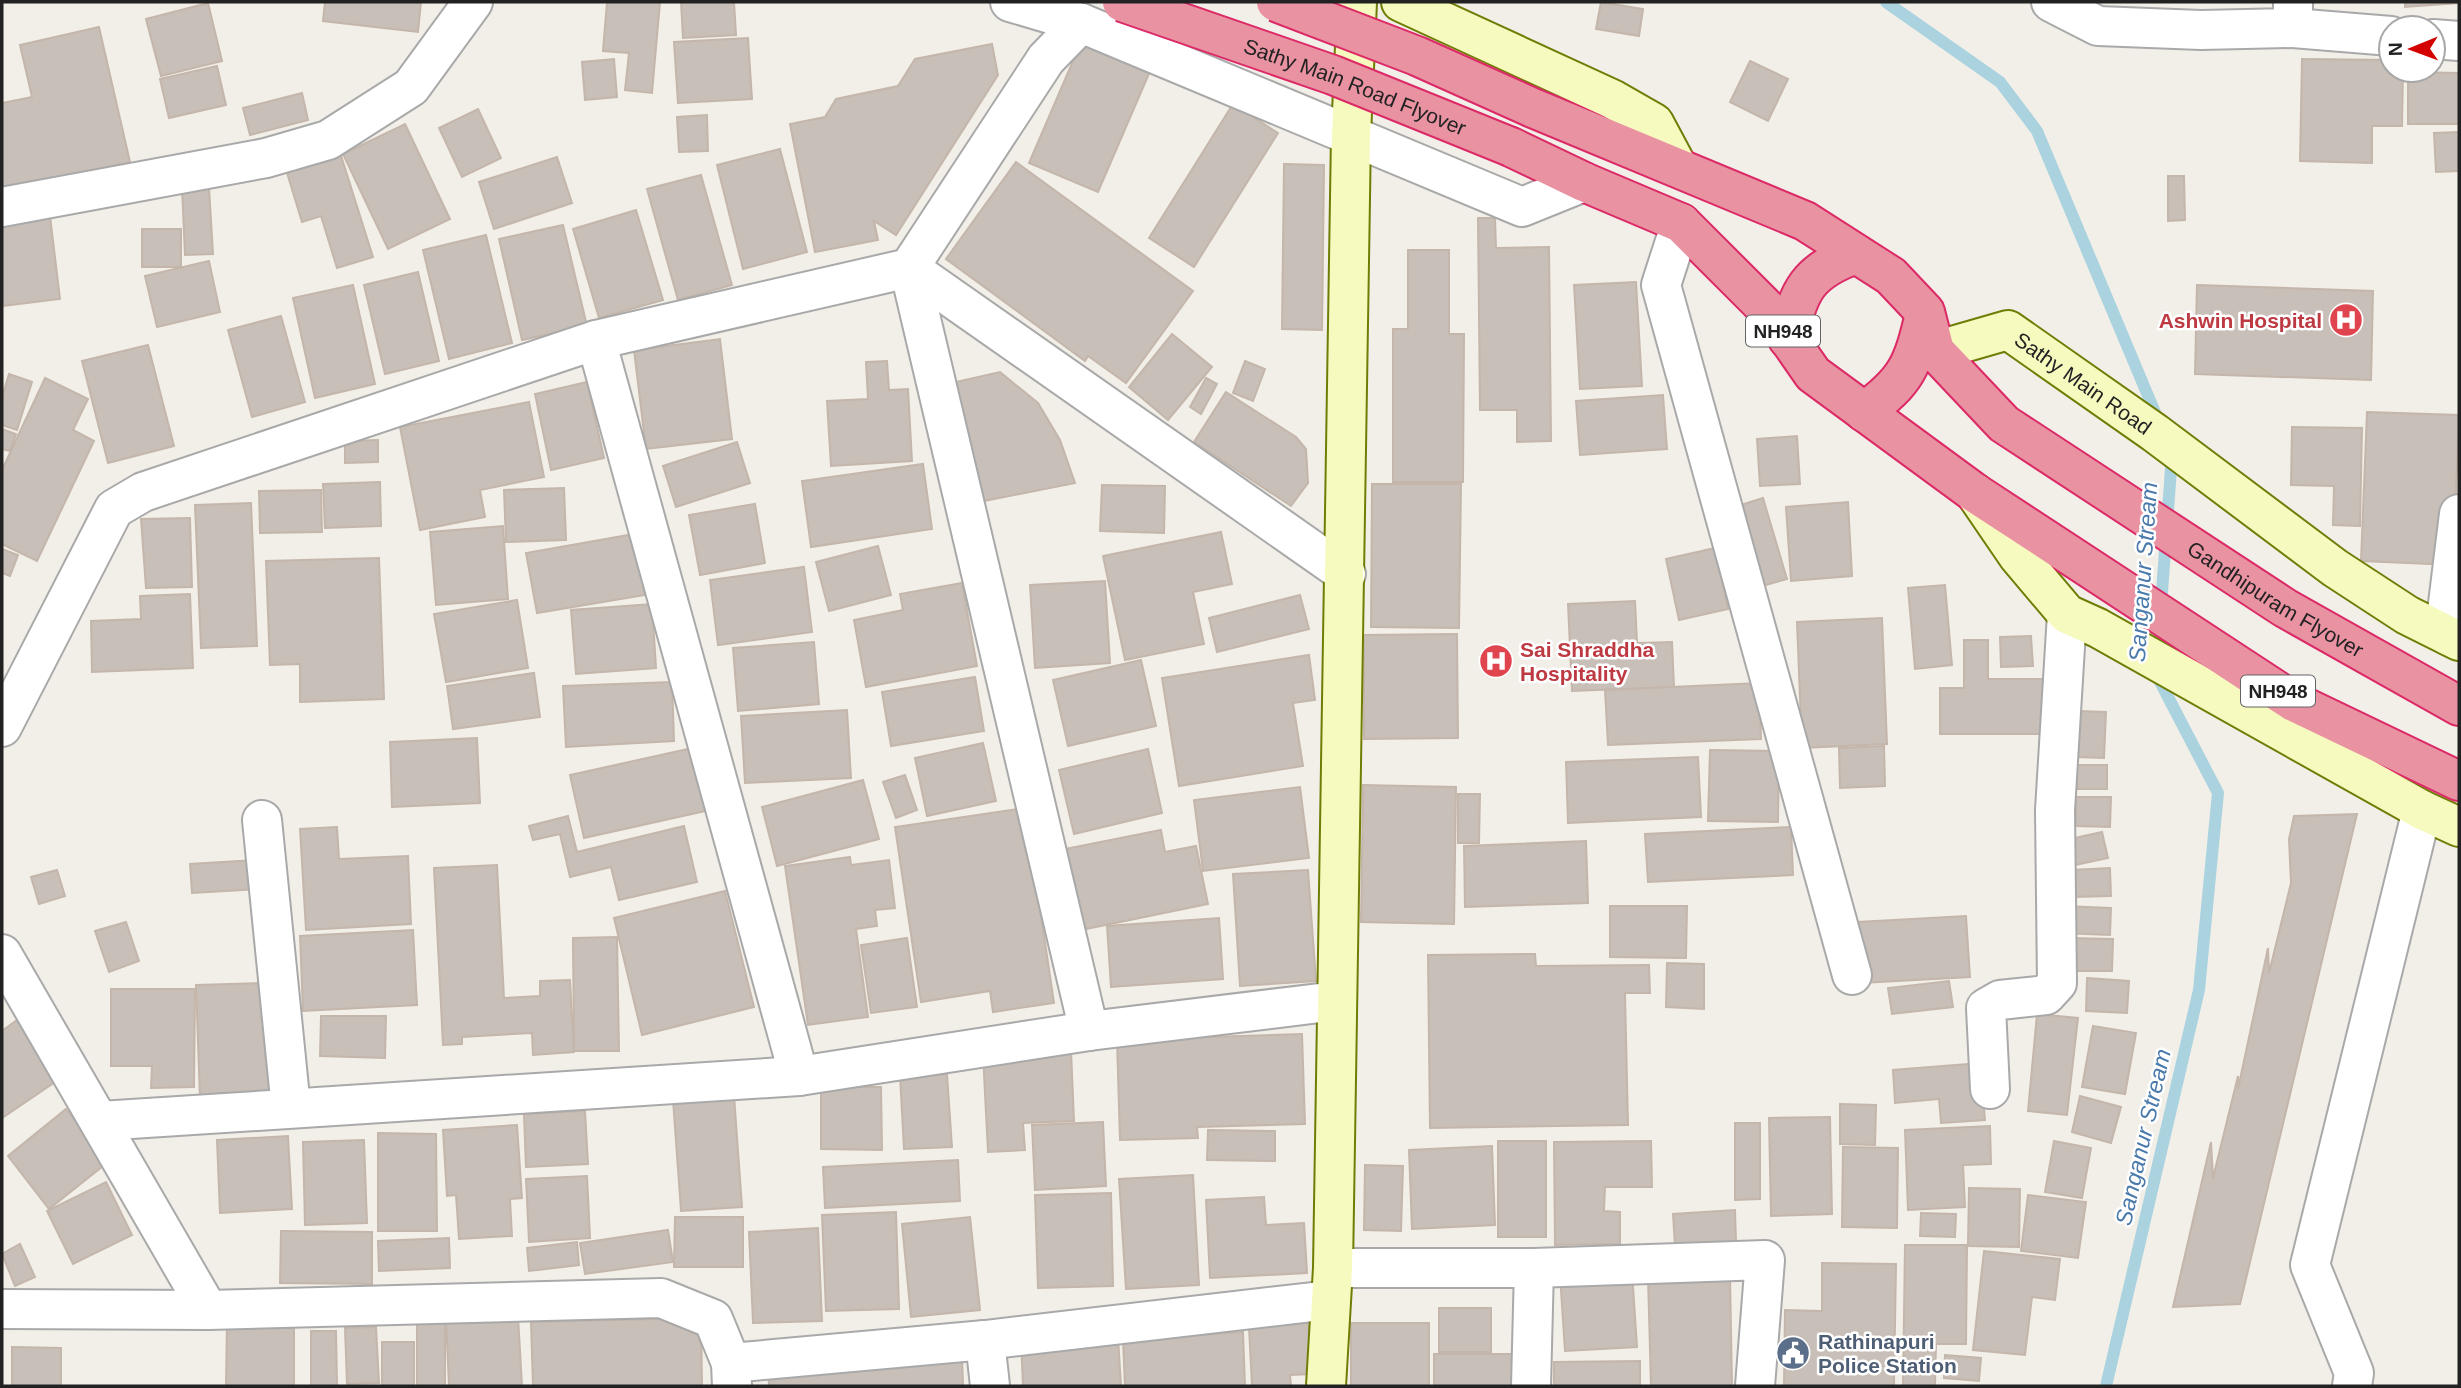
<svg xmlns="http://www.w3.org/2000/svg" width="2461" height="1388" font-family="Helvetica,sans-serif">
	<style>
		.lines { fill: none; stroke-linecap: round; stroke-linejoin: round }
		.stream { stroke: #aad3df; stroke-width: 12 }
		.building { fill: #c7bfb8; stroke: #c4b6ab; stroke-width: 2 }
		.street-casing { stroke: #a9a9a9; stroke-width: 42 }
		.secondary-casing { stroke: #707d05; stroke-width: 42 }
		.highway-casing { stroke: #dc2a67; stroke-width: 42 }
		.street { stroke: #fff; stroke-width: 38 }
		.secondary { stroke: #f7fabf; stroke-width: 38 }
		.highway { stroke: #e892a2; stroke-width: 38 }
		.highway-bridge-casing { stroke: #dc2a67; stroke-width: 42; stroke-linecap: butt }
		.highway-bridge { stroke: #e892a2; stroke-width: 38 }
		.labels { text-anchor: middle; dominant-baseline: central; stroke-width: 5; stroke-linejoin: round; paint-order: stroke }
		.shield { fill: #fff; stroke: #646464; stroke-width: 2 }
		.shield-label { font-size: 19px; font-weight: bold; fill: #222 }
		.street-label { font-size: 21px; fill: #222; stroke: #fff }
		.health-label { font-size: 21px; font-weight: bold; fill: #be3a42; stroke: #fff; text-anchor: end }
		.service-label { font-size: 21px; font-weight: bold; fill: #4e5e75; stroke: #fff; text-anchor: start }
		.water-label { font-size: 23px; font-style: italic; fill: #4a7aab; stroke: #fff }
	</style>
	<rect width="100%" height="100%" fill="#f2efe9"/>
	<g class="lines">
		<g class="stream">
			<path d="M1886 2 2000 82 2037 131 2159 422"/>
			<path d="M2106 1386 2199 990 2218 793 2156 674 2172 455"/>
		</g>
	</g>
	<g class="building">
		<path d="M325 2H421L418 32 323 21Z"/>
		<path d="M607 2H660L652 93 625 90 629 53 603 51Z"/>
		<path d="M681 2H734L736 35 683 38Z"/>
		<path d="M1601 2 1643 9 1639 36 1596 29Z"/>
		<path d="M2405 2H2459V3L2405 7Z"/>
		<path d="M208 3 222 61 161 76 146 19Z"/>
		<path d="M99 27 130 162 2 191V103L32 97 20 45Z"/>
		<path d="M748 38 752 99 678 103 674 42Z"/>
		<path d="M1082 40 1151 69 1098 192 1029 163Z"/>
		<path d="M992 44 998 75 896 235 874 221 878 240 815 252 790 124 825 117 836 99 898 86 915 59Z"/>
		<path d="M614 59 617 97 585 100 582 62Z"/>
		<path d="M2302 59 2391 60V70H2403L2402 126H2372V163L2300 161Z"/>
		<path d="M1750 61 1788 79 1768 121 1730 102Z"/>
		<path d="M217 66 226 105 169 118 160 79Z"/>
		<path d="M2408 72 2459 73V124H2408Z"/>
		<path d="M302 93 308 120 250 135 243 108Z"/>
		<path d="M1233 104 1278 133 1194 267 1149 238Z"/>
		<path d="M478 109 501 158 462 177 439 128Z"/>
		<path d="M707 115 708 151 679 152 677 117Z"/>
		<path d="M405 124 450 219 388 249 343 154Z"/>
		<path d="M2459 132V171L2436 172 2434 133Z"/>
		<path d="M338 146 373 257 337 268 321 216 302 222 284 163Z"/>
		<path d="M780 149 807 252 743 269 717 165Z"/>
		<path d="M557 157 572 203 494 229 479 182Z"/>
		<path d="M1016 162 1193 291 1126 383 1088 356 1085 361 946 259Z"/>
		<path d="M1284 164 1324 165 1322 330 1282 329Z"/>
		<path d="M701 175 732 285 678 300 647 189Z"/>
		<path d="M2168 176H2184L2185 220 2168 221Z"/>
		<path d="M209 187 213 254 185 255 182 188Z"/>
		<path d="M636 210 663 300 599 318 573 229Z"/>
		<path d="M50 216 60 299 2 306V223Z"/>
		<path d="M1478 218H1495L1496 248 1549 247 1551 441 1517 442V410H1480Z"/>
		<path d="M563 225 587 326 522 340 499 239Z"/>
		<rect x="142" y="229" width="39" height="38"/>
		<path d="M486 235 512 343 449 359 423 250Z"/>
		<path d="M1408 250H1449V334H1464L1463 482H1393V329H1408Z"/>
		<path d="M209 261 220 312 157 327 145 276Z"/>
		<path d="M418 272 439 361 385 374 364 285Z"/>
		<path d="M1636 282 1642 386 1580 389 1574 285Z"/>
		<path d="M353 285 375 384 315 398 293 298Z"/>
		<path d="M2197 285 2373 291 2371 380 2195 374Z"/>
		<path d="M281 316 305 402 252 417 228 330Z"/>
		<path d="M1172 334 1212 367 1168 420 1129 387Z"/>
		<path d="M720 339 732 439 646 449 634 350Z"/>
		<path d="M148 345 174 446 108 463 82 361Z"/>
		<path d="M887 361 889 390 908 389 912 461 831 466 827 401 868 399 866 362Z"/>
		<path d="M1245 361 1265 369 1253 401 1233 393Z"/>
		<path d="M1000 372 1038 403 1060 440 1075 483 969 504 947 384Z"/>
		<path d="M9 374 32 382 17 430 2 425V397Z"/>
		<path d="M45 378 88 399 73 430 94 441 37 561 2 544V470Z"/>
		<path d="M1206 378 1217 384 1201 414 1190 407Z"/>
		<path d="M587 382 604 458 551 470 535 394Z"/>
		<path d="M1226 392 1296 437 1306 449 1308 483 1291 506 1194 442Z"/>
		<path d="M1663 395 1667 449 1580 455 1576 401Z"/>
		<path d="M529 402 544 477 480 490 485 517 420 530 400 427Z"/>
		<path d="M2367 412 2459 415 2453 565 2361 561Z"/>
		<path d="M2292 427 2362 428 2360 526 2333 525 2334 486 2291 485Z"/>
		<path d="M2 429 16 434 10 451 2 449Z"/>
		<path d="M1797 436 1800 484 1760 486 1757 439Z"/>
		<path d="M378 440V462L345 463V441Z"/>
		<path d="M737 442 750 483 676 507 663 466Z"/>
		<path d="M923 464 932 529 811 547 802 481Z"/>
		<path d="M380 482 381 526 325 528 323 484Z"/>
		<path d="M1372 484H1461L1459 628 1371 627Z"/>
		<path d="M1102 485 1165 486 1164 533 1100 531Z"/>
		<path d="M564 488 566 540 506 542 504 490Z"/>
		<path d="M321 490 322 532 260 533 259 491Z"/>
		<path d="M1763 498 1787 579 1752 589 1728 509Z"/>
		<path d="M1848 502 1852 576 1791 581 1786 507Z"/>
		<path d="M251 503 257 646 201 648 195 505Z"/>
		<path d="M755 504 765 563 700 575 689 515Z"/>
		<path d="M190 518 192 587 146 588 141 519Z"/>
		<path d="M503 526 508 599 436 605 430 532Z"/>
		<path d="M1221 532 1232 584 1193 592 1204 644 1125 660 1103 556Z"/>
		<path d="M634 534 645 595 537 613 526 553Z"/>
		<path d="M878 546 891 595 829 611 816 562Z"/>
		<path d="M1715 548 1728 609 1679 620 1666 559Z"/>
		<path d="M2 549 18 555 10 576 2 573Z"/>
		<path d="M379 558 384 699 300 702V664L270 665 266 561Z"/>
		<path d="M804 567 812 632 718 645 710 580Z"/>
		<path d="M1105 581 1110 663 1035 668 1030 585Z"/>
		<path d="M962 583 977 666 866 687 854 620 903 610 900 594Z"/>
		<path d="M1945 585 1952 665 1915 669 1908 588Z"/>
		<path d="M190 594 193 668 92 672 91 621 141 619 140 596Z"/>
		<path d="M1300 595 1309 629 1217 652 1209 618Z"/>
		<path d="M517 600 528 668 446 682 434 614Z"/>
		<path d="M1635 601 1637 643 1672 642 1674 687 1572 691 1568 604Z"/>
		<path d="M652 604 656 668 576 674 571 610Z"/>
		<path d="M1882 618 1887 744 1802 748 1797 622Z"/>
		<path d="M1457 634 1458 738 1364 739V635Z"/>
		<path d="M2031 636 2033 666 2001 667 2000 637Z"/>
		<path d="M1964 640H1988V679H2043L2042 734H1940V688H1964Z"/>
		<path d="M814 642 819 704 738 711 733 648Z"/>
		<path d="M1309 655 1315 700 1293 703 1303 766 1179 786 1162 678Z"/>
		<path d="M1141 660 1156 726 1068 746 1053 680Z"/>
		<path d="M534 673 540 717 453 729 447 686Z"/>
		<path d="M975 677 984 731 891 746 882 692Z"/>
		<path d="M672 682 674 741 566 747 563 686Z"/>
		<path d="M1759 683 1761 739 1608 745 1605 690Z"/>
		<path d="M847 710 851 778 745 783 741 716Z"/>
		<path d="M2079 711 2106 712 2104 758 2077 757Z"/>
		<path d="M477 738 480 803 392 807 390 742Z"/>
		<path d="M983 743 996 801 927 816 915 758Z"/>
		<path d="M1884 746 1885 786 1840 788 1839 748Z"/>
		<path d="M697 747 710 810 584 838 570 775Z"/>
		<path d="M1148 749 1162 813 1074 834 1059 770Z"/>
		<path d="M1710 750 1779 751 1778 822 1708 821Z"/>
		<path d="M1698 757 1701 817 1568 823 1566 762Z"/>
		<rect x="2077" y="765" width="30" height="24"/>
		<path d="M905 775 917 810 896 818 883 782Z"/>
		<path d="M863 780 879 839 777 866 762 807Z"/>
		<path d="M1363 785 1456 787 1454 924 1361 922Z"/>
		<path d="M1300 787 1309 858 1203 871 1194 800Z"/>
		<path d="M1458 794H1480L1479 843H1458Z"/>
		<path d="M2076 797H2111L2110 827 2076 826Z"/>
		<path d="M1025 808 1054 1003 993 1012 990 991 921 1002 895 827Z"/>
		<path d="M2357 814 2240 1304 2173 1307 2211 1142 2213 1178 2238 1076V1089L2268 948 2269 973 2291 883 2289 839 2294 816Z"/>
		<path d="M568 816 577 852 684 826 697 882 619 900 611 867 570 877 560 834 533 840 529 826Z"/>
		<path d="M337 827 339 859 408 856 411 924 306 930 300 829Z"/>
		<path d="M1791 827 1793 875 1648 882 1645 834Z"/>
		<path d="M1161 830 1165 852 1196 846 1208 904 1081 930 1065 849Z"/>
		<path d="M2102 832 2108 858 2075 865 2070 839Z"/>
		<path d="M1586 841 1588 903 1465 907 1464 846Z"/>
		<path d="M850 857 851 865 889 860 895 908 875 910 877 926 856 929 868 1017 808 1025 785 866Z"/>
		<path d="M257 860 259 889 192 893 190 864Z"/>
		<path d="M497 865 504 998 540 996V981L570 980 574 1052 533 1055 532 1033 462 1037V1044L443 1045 434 868Z"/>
		<path d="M2110 868 2111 896 2072 897 2071 870Z"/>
		<path d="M57 870 65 896 39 904 31 877Z"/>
		<path d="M1308 870 1316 981 1240 986 1233 874Z"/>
		<path d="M725 891 754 1007 642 1035 614 918Z"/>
		<path d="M1610 906H1687L1686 958 1610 957Z"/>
		<path d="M2062 906 2111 908 2110 935 2061 933Z"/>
		<path d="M1966 916 1970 977 1862 983 1858 922Z"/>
		<path d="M1219 918 1223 979 1111 987 1107 926Z"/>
		<path d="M126 922 139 961 109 972 95 931Z"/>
		<path d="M413 930 417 1005 303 1011 300 936Z"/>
		<path d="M617 937 619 1051H574L573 938Z"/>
		<path d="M907 938 917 1007 871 1013 861 945Z"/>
		<path d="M2069 938 2113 939 2112 971H2068Z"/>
		<path d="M1535 954 1536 966 1649 965 1650 993H1625L1628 1125 1430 1128 1428 955Z"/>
		<path d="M1667 963 1704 964V1009L1666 1007Z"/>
		<path d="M2087 978 2129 981 2127 1013 2086 1011Z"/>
		<path d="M1949 981 1953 1007 1892 1014 1888 988Z"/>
		<path d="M266 983 270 1097 200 1099 196 985Z"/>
		<path d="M111 989H195L194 1087 151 1088 152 1066H111Z"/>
		<path d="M2037 1014 2078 1018 2067 1115 2028 1111Z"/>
		<path d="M321 1016H386L385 1058 320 1056Z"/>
		<path d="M17 1020 58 1080 2 1118V1031Z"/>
		<path d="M2093 1026 2136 1033 2125 1094 2082 1087Z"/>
		<path d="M1302 1034 1305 1124 1197 1127 1198 1138 1120 1140 1117 1040Z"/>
		<path d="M1071 1050 1074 1121 1023 1123 1025 1150 988 1152 983 1054Z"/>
		<path d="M1980 1063 1985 1120 1941 1123 1939 1099 1895 1103 1893 1070Z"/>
		<path d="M947 1074 952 1147 904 1149 900 1076Z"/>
		<path d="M821 1087H881L882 1150 821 1149Z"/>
		<path d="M734 1095 742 1207 681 1211 673 1100Z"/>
		<path d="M2080 1096 2121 1107 2111 1143 2072 1132Z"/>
		<path d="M1840 1104 1876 1105 1875 1145 1840 1144Z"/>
		<path d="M66 1109 108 1162 49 1209 8 1156Z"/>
		<path d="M585 1111 588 1164 526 1167 524 1114Z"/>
		<path d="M1830 1117 1832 1214 1771 1216 1769 1118Z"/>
		<path d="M1103 1122 1106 1186 1035 1190 1032 1125Z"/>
		<path d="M1735 1123H1760V1199L1735 1200Z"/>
		<path d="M517 1125 522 1198 510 1199 512 1236 459 1239 456 1195 447 1196 443 1130Z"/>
		<path d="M1990 1126 1991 1164 1963 1165 1965 1207 1908 1210 1905 1130Z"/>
		<path d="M1208 1130 1275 1131V1161L1207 1160Z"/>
		<path d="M378 1133 436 1134 437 1231H378Z"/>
		<path d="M288 1136 292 1209 220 1213 217 1140Z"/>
		<path d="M364 1140 367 1223 305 1225 303 1142Z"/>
		<rect x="1498" y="1141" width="48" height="96"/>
		<path d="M1651 1141 1652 1187H1605L1604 1211 1620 1212V1244L1555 1245 1554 1142Z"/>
		<path d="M2054 1141 2091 1148 2082 1198 2045 1192Z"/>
		<path d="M1492 1146 1495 1225 1412 1229 1409 1150Z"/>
		<path d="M1843 1147 1898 1148 1897 1228 1842 1227Z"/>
		<path d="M958 1160 960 1201 825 1208 823 1167Z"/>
		<path d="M1365 1165 1403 1166 1401 1231 1364 1230Z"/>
		<path d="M1193 1175 1199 1285 1126 1289 1119 1179Z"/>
		<path d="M587 1176 590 1238 529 1242 526 1179Z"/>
		<path d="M106 1182 132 1235 73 1264 47 1211Z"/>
		<path d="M1969 1188 2020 1189 2019 1247 1968 1246Z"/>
		<path d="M1111 1193 1113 1286 1038 1288 1035 1195Z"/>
		<path d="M2028 1195 2086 1202 2078 1258 2021 1251Z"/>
		<path d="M1264 1197 1266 1225 1304 1223 1307 1273 1210 1278 1206 1200Z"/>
		<path d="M1735 1210 1736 1242 1675 1246 1673 1214Z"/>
		<path d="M896 1212 899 1309 826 1311 822 1215Z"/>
		<path d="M1921 1213 1956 1214 1955 1237 1920 1236Z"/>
		<path d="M675 1217H743V1267H674Z"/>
		<path d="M970 1217 980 1310 911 1317 902 1224Z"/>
		<path d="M818 1228 822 1321 753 1323 749 1232Z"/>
		<path d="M668 1230 673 1262 585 1274 580 1243Z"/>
		<path d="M281 1231 372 1232V1284L280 1283Z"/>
		<path d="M449 1238 450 1268 379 1271 378 1241Z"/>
		<path d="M577 1242 579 1265 529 1271 527 1248Z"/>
		<path d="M20 1244 35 1277 15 1286 2 1254Z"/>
		<path d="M1905 1245H1967L1966 1344H1936L1935 1386H1903Z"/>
		<path d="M1984 1251 2060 1259 2055 1300 2032 1297 2025 1355 1973 1350Z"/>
		<path d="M1822 1263 1896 1264 1894 1386H1784L1785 1310 1822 1311Z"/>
		<path d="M1632 1271 1637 1347 1565 1351 1560 1275Z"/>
		<path d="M1730 1276 1732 1386H1651L1648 1277Z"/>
		<rect x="1439" y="1308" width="52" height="44"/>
		<rect x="417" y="1316" width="28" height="70"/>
		<path d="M518 1316 522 1386H449L446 1320Z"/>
		<path d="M701 1318 702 1386H533L531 1322Z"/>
		<path d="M227 1320 294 1321V1386H226Z"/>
		<path d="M1308 1323 1312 1374 1290 1375 1291 1386H1252L1249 1327Z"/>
		<rect x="1351" y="1323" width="78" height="63"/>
		<path d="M376 1327 379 1383 347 1384 345 1328Z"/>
		<path d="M311 1331H336L337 1386H311Z"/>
		<path d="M1243 1332 1245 1386H1125L1123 1339Z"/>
		<path d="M1118 1337 1121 1386H1023L1021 1341Z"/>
		<rect x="382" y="1342" width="32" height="44"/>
		<path d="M12 1347 61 1348V1386H12Z"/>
		<path d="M1434 1354H1512L1511 1386H1434Z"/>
		<path d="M962 1355 963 1386H769L768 1362Z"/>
		<path d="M1945 1355 1981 1358 1979 1381 1944 1378Z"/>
		<path d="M1640 1361V1386H1554V1362Z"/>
	</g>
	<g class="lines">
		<g class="street-casing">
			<g id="street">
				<path d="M1010 2 1081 23 1522 207 1584 182"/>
				<path d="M2051 2 2098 26 2201 30 2293 28V2"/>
				<path d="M2293 28 2391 36"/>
				<path d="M2433 39 2459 41"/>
				<path d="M2 207 266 158 328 140 411 87 473 2"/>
				<path d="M1681 223 1661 285 1852 975"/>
				<path d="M909 268 1089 1031"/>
				<path d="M909 268 1346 574"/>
				<path d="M596 340 799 1076"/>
				<path d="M2449 636 2445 628 2459 514"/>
				<path d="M2 727 114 509 143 492 596 340 909 268 1046 59 1081 23"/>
				<path d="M262 820 291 1108"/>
				<path d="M2 954 208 1310"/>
				<path d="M1990 1089 1986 1008 2000 1000 2046 995 2057 983 2055 810 2067 614"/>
				<path d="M100 1121 799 1076 1089 1031 1336 1001"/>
				<path d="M1333 1268H1534L1765 1260 1755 1386"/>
				<path d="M2 1309 208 1310 661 1298 713 1319 731 1363 732 1386"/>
				<path d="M985 1340 990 1386"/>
				<path d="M731 1363 985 1340 1330 1300"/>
				<path d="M1531 1386 1534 1268"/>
				<path d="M2352 1386 2354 1373 2310 1265 2422 810"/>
			</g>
		</g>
		<g class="secondary-casing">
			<g id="secondary">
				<path d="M1401 2 1612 99 1654 123 1677 166"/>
				<path id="s1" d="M1935 351 2008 330 2155 433 2335 568 2407 615 2459 641"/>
				<path d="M1975 493 2018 556 2067 614 2098 628 2422 810 2459 827"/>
				<path d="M1326 1386 1333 1268 1351 135 1357 2"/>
			</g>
		</g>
		<g class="highway-casing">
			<g id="highway">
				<path id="s2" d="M1533 108 1805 221 1891 276 1925 312 1935 351 2004 424 2285 608 2459 706"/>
				<path d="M1511 147 1584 182 1681 223 1770 312 1813 374 1975 493 2294 702 2459 781"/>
				<path d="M1788 339C1798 290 1808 271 1856 254"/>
				<path d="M1864 412C1907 381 1913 365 1925 314"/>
			</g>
		</g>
		<use href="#street" class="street"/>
		<use href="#secondary" class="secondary"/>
		<use href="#highway" class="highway"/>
		<g class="highway-bridge-casing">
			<g id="highway-bridge">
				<path id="s3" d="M1122 2 1333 75 1511 147"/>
				<path d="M1276 2 1417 56 1533 108"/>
			</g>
		</g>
		<use href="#highway-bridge" class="highway-bridge"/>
	</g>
	<defs>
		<g id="hospital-disc" transform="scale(1.75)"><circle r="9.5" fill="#e0444e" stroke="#fff"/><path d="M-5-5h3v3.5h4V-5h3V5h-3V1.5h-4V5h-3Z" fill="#fff"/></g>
		<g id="civic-disc" transform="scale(1.75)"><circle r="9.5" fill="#5c6f8a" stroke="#fff"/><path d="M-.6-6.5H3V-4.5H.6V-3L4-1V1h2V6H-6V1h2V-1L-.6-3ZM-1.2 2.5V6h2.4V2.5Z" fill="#fff"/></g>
	</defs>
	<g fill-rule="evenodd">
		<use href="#hospital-disc" x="2346" y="320"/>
		<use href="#hospital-disc" x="1496" y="661"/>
		<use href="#civic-disc" x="1793" y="1353"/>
	</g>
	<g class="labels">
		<g class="shield">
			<rect x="1746" y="315.5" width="74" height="31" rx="5"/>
			<rect x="2241" y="675.5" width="74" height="31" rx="5"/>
		</g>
		<g class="shield-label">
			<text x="1783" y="331">NH948</text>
			<text x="2278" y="691">NH948</text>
		</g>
		<g class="street-label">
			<text stroke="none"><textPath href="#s3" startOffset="248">Sathy Main Road Flyover</textPath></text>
			<text stroke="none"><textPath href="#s1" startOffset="168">Sathy Main Road</textPath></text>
			<text stroke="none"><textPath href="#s2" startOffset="910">Gandhipuram Flyover</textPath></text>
		</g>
		<g class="health-label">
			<text x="2322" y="320">Ashwin Hospital</text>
			<text x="1520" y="649" text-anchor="start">Sai Shraddha<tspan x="1520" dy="24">Hospitality</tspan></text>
		</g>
		<g class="service-label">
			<text x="1818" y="1341">Rathinapuri<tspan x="1818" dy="24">Police Station</tspan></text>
		</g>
		<g class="water-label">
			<text transform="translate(2143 572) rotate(-86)">Sanganur Stream</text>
			<text transform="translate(2143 1137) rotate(-77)">Sanganur Stream</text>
		</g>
	</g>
	<rect width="2461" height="1388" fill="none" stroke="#222222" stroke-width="7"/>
	<g transform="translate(2412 49) rotate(269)"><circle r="33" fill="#ffffff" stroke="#a7a7a7" stroke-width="2"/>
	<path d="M0-5L12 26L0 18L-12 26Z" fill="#d40000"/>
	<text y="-10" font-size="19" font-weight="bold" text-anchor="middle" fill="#222222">N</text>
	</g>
</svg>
